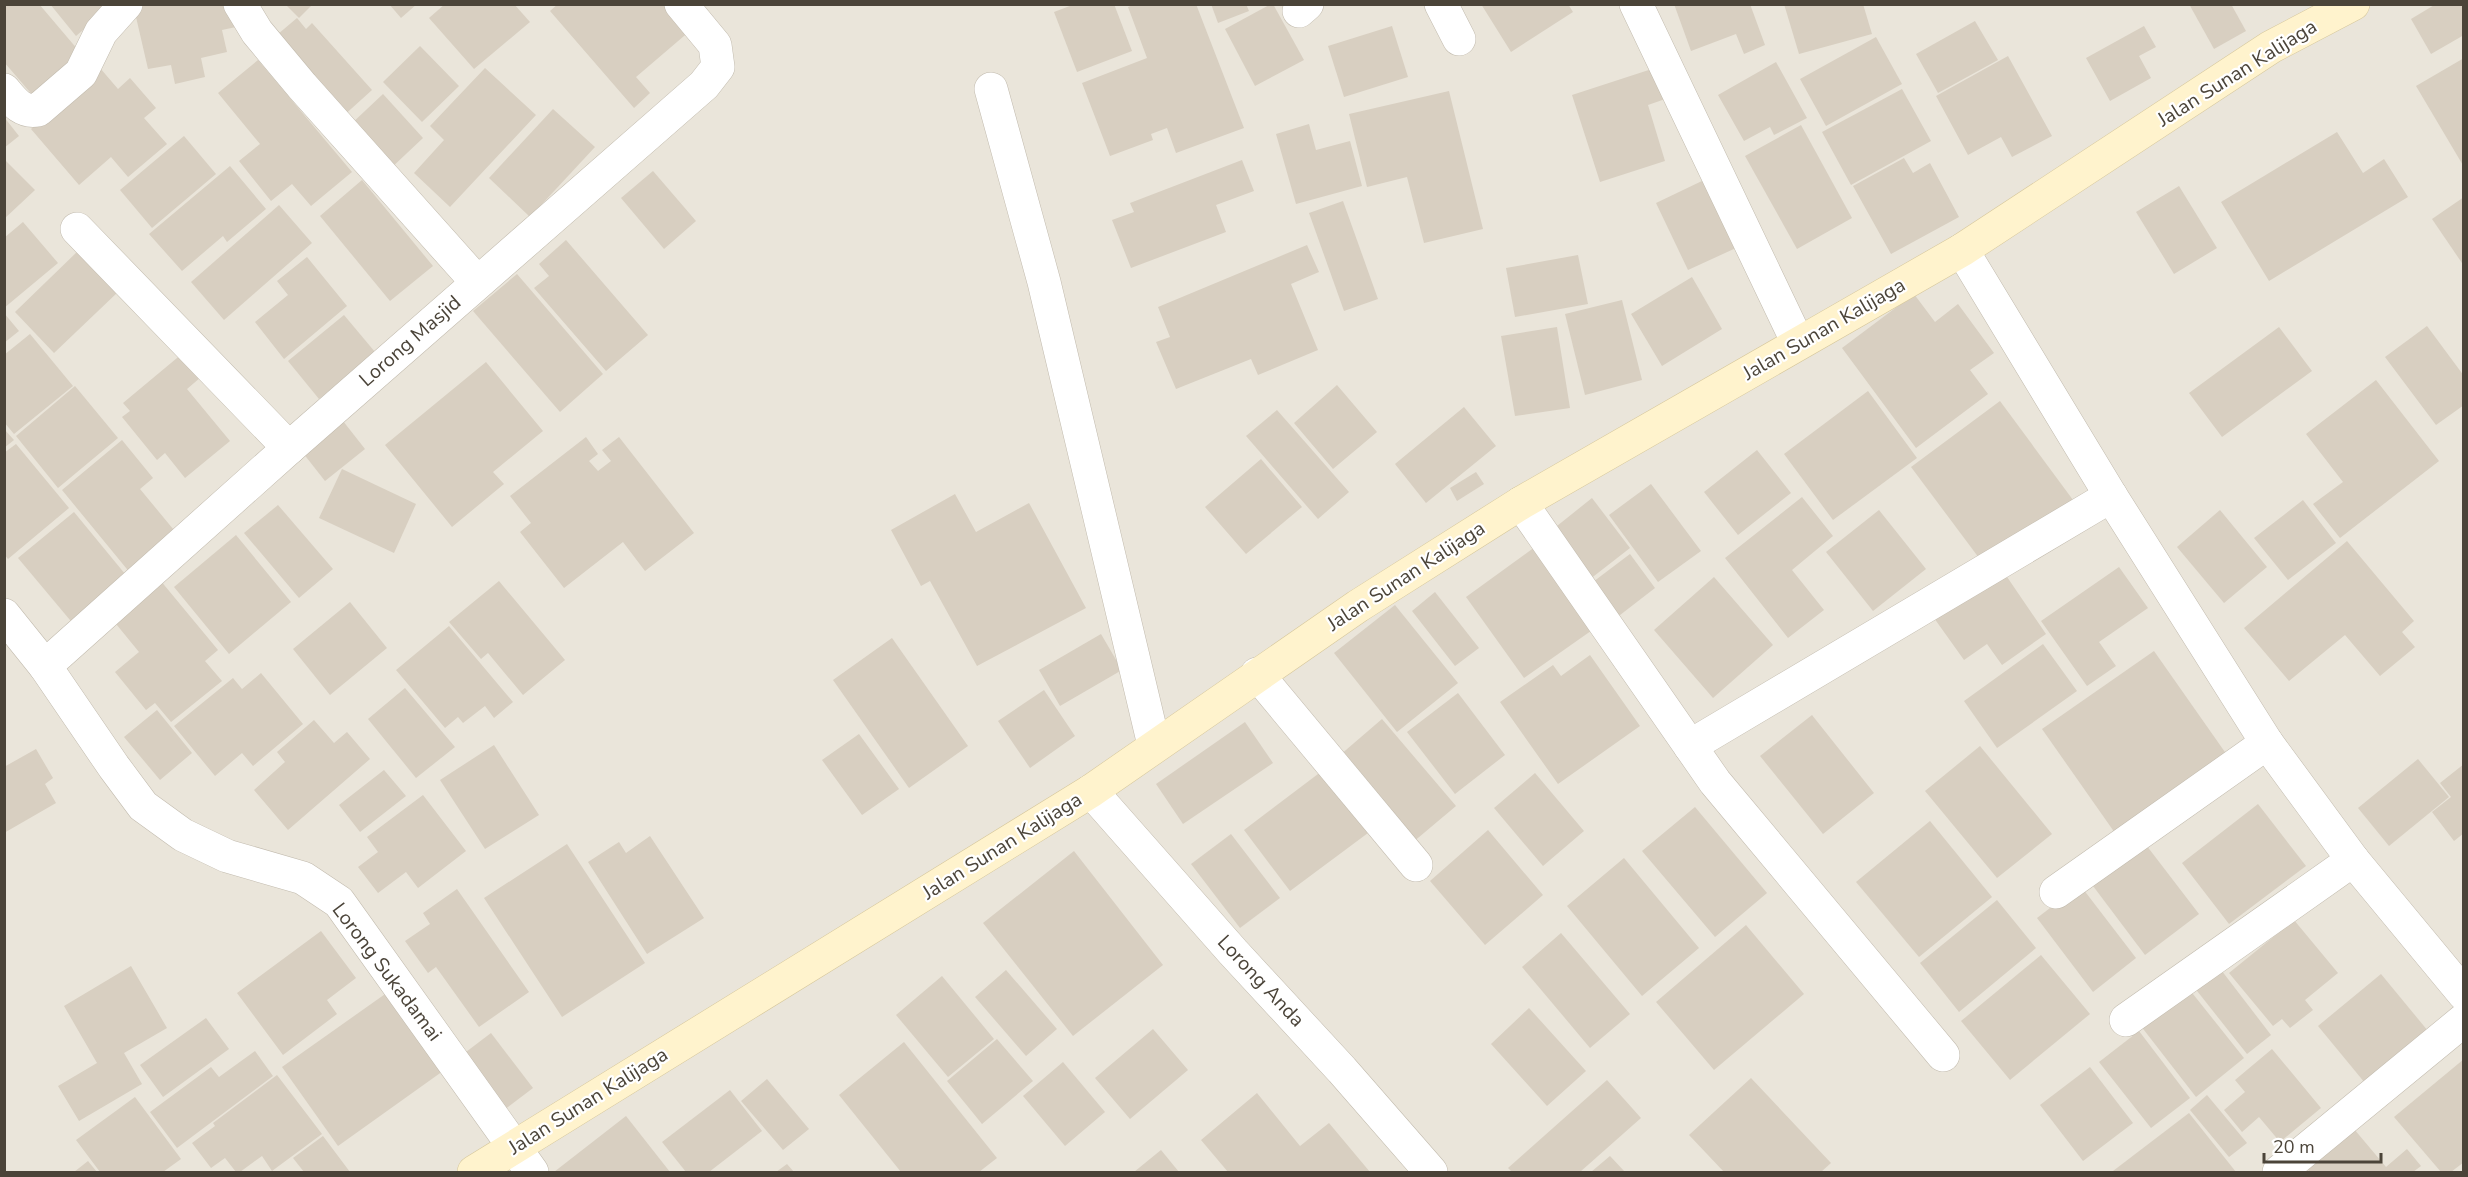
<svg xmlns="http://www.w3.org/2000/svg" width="2468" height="1177" font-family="'Nunito Sans',sans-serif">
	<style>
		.residential { fill: #eae5da }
		.building { fill: #d8cfc1 }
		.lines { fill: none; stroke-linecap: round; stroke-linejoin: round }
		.street-casing { stroke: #c2bbae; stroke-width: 34 }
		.secondary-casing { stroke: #d6c79b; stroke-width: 34 }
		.street { stroke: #fff; stroke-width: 33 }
		.secondary { stroke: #fff3cd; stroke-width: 33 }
		.labels { text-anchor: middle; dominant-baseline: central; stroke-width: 4.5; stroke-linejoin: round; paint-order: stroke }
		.street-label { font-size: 20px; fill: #4b4439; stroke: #fff }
	</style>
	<rect width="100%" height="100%" fill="#f6f3ec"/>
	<rect class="residential" x="5" y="5" width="2458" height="1167"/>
	<g class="building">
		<path d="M4 4H39L84 57 35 98 4 62Z"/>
		<path d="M50 4H113L76 36Z"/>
		<path d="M133 4H230L236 27 222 30 227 52 201 58 205 77 175 84 171 65 148 69Z"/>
		<path d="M285 4H313L299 18Z"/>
		<path d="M389 4H417L401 18Z"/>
		<path d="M445 4H514L530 22 474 69 429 18Z"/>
		<path d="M558 4H668L691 30 636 77 650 93 634 108 550 11Z"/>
		<path d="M1075 4H1114L1132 51 1077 72 1054 12Z"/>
		<path d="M1135 4H1196L1244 128 1176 153 1167 128 1151 134 1153 140 1110 156 1082 83 1147 58 1128 7Z"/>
		<path d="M1211 4H1246L1249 11 1218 23Z"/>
		<path d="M1271 4H1273L1304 60 1255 86 1225 29Z"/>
		<path d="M1481 4H1568L1573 12 1511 52Z"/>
		<path d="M1674 4H1750L1765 45 1744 54 1736 34 1691 51Z"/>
		<path d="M1784 4H1863L1872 34 1799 54Z"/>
		<path d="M2189 4H2231L2246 31 2214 49Z"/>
		<path d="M2436 4H2464V35L2431 54 2411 19Z"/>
		<path d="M297 18 306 29 312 23 372 90 341 118 271 40Z"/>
		<path d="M1975 21 1998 60 1938 93 1916 54Z"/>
		<path d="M1392 26 1408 77 1344 97 1328 46Z"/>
		<path d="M2144 26 2156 47 2139 56 2151 78 2110 101 2086 58Z"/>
		<path d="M1876 37 1902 84 1826 126 1800 79Z"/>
		<path d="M420 46 459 86 422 122 383 82Z"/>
		<path d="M2008 56 2052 136 2012 157 2001 137 1968 155 1936 96Z"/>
		<path d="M2464 58V167L2416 86Z"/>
		<path d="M258 60 352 172 311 206 292 184 271 201 239 161 260 144 218 93Z"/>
		<path d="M1776 62 1807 118 1774 135 1770 127 1744 141 1718 95Z"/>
		<path d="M1661 66 1671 97 1648 105 1665 161 1600 182 1572 95Z"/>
		<path d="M100 68 118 89 130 78 156 108 144 118 167 144 128 177 111 157 79 185 31 129Z"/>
		<path d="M485 68 536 115 450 207 414 173 444 140 430 126Z"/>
		<path d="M1902 89 1931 141 1851 185 1822 132Z"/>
		<path d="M1449 91 1483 229 1424 243 1407 177 1367 187 1349 114Z"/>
		<path d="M383 94 423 138 389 170 349 126Z"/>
		<path d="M553 109 595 147 530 217 489 178Z"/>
		<path d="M4 117 19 136 4 148Z"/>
		<path d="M1309 124 1316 150 1350 141 1362 186 1296 204 1276 134Z"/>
		<path d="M1801 125 1852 218 1797 249 1745 156Z"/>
		<path d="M2337 132 2363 173 2384 159 2408 197 2269 281 2221 202Z"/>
		<path d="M184 136 216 174 152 228 120 190Z"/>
		<path d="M1904 158 1913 173 1930 163 1959 217 1891 254 1853 186Z"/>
		<path d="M4 159 35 190 4 219Z"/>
		<path d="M1242 160 1254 191 1216 205 1226 232 1131 268 1112 220 1134 212 1130 203Z"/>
		<path d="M230 166 266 209 227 242 223 236 182 271 149 234Z"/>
		<path d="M653 171 696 221 664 249 621 198Z"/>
		<path d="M362 180 433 266 390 301 320 216Z"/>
		<path d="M1704 180 1736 248 1688 270 1656 203Z"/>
		<path d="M2179 186 2217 248 2174 274 2136 212Z"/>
		<path d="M2464 197V266L2432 219Z"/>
		<path d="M1343 201 1378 299 1344 311 1309 213Z"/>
		<path d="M279 205 312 243 224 320 191 282Z"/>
		<path d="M23 222 58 263 4 308V238Z"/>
		<path d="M566 240 648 335 606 371 534 288 549 276 539 264Z"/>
		<path d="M1307 245 1319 272 1291 284 1318 350 1258 375 1251 359 1176 389 1156 342 1170 337 1158 307Z"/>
		<path d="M79 250 119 291 54 353 15 312Z"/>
		<path d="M1578 255 1588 304 1515 317 1506 268Z"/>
		<path d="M307 257 347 306 284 359 255 322 288 295 277 281Z"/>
		<path d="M517 274 603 374 560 412 473 311Z"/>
		<path d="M1692 277 1722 329 1662 366 1631 314Z"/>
		<path d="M1914 294 1935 322 1958 304 1994 353 1970 370 1988 394 1916 448 1842 348Z"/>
		<path d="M1622 300 1642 380 1585 395 1565 314Z"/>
		<path d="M4 313 19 331 4 343Z"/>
		<path d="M344 315 375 352 319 399 288 361Z"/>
		<path d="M2427 326 2464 376V405L2436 425 2385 357Z"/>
		<path d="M1557 327 1570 408 1515 416 1501 336Z"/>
		<path d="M2279 327 2312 371 2222 437 2189 393Z"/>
		<path d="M30 334 73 386 14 434 4 422V355Z"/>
		<path d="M183 353 201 377 187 389 230 441 185 478 165 453 157 460 122 417 130 411 123 403Z"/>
		<path d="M486 362 543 431 493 472 504 484 452 527 385 445Z"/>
		<path d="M2376 380 2439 461 2340 538 2313 504 2343 482 2306 434Z"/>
		<path d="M1337 385 1377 432 1333 469 1294 423Z"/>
		<path d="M75 386 118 438 58 488 16 436Z"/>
		<path d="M1868 391 1917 458 1833 520 1784 454Z"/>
		<path d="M2000 401 2073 500 1985 566 1911 467Z"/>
		<path d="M1464 407 1496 446 1426 503 1395 464Z"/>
		<path d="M1277 410 1349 492 1318 519 1246 436Z"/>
		<path d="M343 421 365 449 325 481 303 453Z"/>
		<path d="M4 429 14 440 4 448Z"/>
		<path d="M586 437 598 454 589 461 598 471 611 461 602 450 619 437 694 533 645 571 623 542 564 588 520 532 531 523 510 496Z"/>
		<path d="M122 440 153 478 140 489 178 535 131 574 62 490Z"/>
		<path d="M16 444 69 508 8 559 4 554V453Z"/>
		<path d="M1757 450 1791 493 1738 535 1704 492Z"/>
		<path d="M1261 459 1302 507 1246 554 1205 507Z"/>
		<path d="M342 469 416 504 394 553 319 518Z"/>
		<path d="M1476 472 1484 484 1457 501 1450 488Z"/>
		<path d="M1651 484 1701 551 1658 582 1609 515Z"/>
		<path d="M955 494 976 532 1029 503 1086 608 977 666 930 581 921 586 891 530Z"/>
		<path d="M1802 497 1833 536 1792 570 1824 610 1788 638 1725 558Z"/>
		<path d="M1592 498 1630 548 1585 583 1547 534Z"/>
		<path d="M2303 500 2336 543 2288 580 2254 538Z"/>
		<path d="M278 505 333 569 299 598 244 533Z"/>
		<path d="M1879 510 1926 569 1873 611 1826 552Z"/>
		<path d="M2220 510 2267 567 2224 603 2177 547Z"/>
		<path d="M74 512 130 580 75 626 18 558Z"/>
		<path d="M236 535 291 602 229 654 174 587Z"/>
		<path d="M2347 541 2414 621 2402 632 2415 647 2380 676 2345 635 2289 681 2244 628Z"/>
		<path d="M1539 544 1598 626 1524 678 1466 597Z"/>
		<path d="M1630 554 1655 588 1611 622 1585 588Z"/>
		<path d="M2119 567 2148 608 2099 642 2116 666 2087 686 2041 621Z"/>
		<path d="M2003 571 2046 634 2002 665 1987 644 1964 660 1934 618Z"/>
		<path d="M1714 577 1773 645 1713 698 1654 630Z"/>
		<path d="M160 580 218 650 205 661 222 681 171 722 155 703 146 710 115 672 139 652 112 619Z"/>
		<path d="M499 581 565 660 523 695 488 653 481 659 449 622Z"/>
		<path d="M1435 592 1479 648 1455 666 1412 611Z"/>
		<path d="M350 602 387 648 330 695 293 649Z"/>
		<path d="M1395 605 1458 683 1397 732 1334 653Z"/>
		<path d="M449 626 513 702 494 718 485 706 463 723 458 717 445 728 396 670Z"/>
		<path d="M1101 634 1122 670 1060 706 1039 670Z"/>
		<path d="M892 638 968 746 909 788 833 680Z"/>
		<path d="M2043 644 2077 691 1997 748 1964 701Z"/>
		<path d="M2154 651 2227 755 2115 833 2042 729Z"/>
		<path d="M1590 655 1640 726 1558 784 1500 702 1553 665 1561 676Z"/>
		<path d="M261 673 303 724 253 766 242 753 215 776 174 726 233 678 242 689Z"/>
		<path d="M405 688 455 747 416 778 368 719Z"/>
		<path d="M1044 690 1075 736 1030 768 998 721Z"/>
		<path d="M1458 693 1505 755 1455 794 1407 732Z"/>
		<path d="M157 710 192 753 160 780 124 737Z"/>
		<path d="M1812 715 1874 793 1823 834 1760 756Z"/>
		<path d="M1382 719 1456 806 1406 848 1332 762Z"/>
		<path d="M314 720 334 743 347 732 370 759 288 830 254 790 285 762 277 752Z"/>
		<path d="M1245 722 1273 763 1183 824 1156 784Z"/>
		<path d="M859 734 899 789 862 815 822 760Z"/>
		<path d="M494 745 539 815 485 849 440 780Z"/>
		<path d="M1980 746 2052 834 1997 878 1925 791Z"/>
		<path d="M36 749 53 778 45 784 56 803 4 833V767Z"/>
		<path d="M2418 759 2449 797 2389 846 2358 808Z"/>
		<path d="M2464 764V833L2454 841 2432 812 2451 797 2440 783Z"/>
		<path d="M384 770 406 796 360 832 339 805Z"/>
		<path d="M1322 771 1368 833 1290 891 1244 830Z"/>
		<path d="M1535 773 1584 831 1543 866 1494 808Z"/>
		<path d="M423 795 466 851 418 888 406 872 378 893 358 867 378 852 367 837Z"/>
		<path d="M2258 804 2306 866 2229 924 2182 863Z"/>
		<path d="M1695 807 1767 893 1715 937 1642 851Z"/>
		<path d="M1930 821 1992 897 1919 957 1856 882Z"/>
		<path d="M1488 830 1543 895 1485 945 1430 881Z"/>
		<path d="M1231 834 1280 898 1240 928 1191 864Z"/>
		<path d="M650 836 704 918 647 954 588 862 619 842 626 853Z"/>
		<path d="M2140 837 2199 914 2145 955 2087 878Z"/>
		<path d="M567 844 645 963 562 1017 484 898Z"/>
		<path d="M1074 851 1163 965 1073 1036 983 923Z"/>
		<path d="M1624 858 1699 948 1642 996 1567 906Z"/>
		<path d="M2080 885 2136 958 2093 992 2037 918Z"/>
		<path d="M457 889 529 992 479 1027 436 967 428 973 405 941 430 924 423 913Z"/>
		<path d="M1997 900 2036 948 1959 1012 1920 963Z"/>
		<path d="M2294 920 2338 973 2305 1000 2313 1010 2290 1028 2282 1019 2273 1026 2229 973Z"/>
		<path d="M1746 925 1804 994 1714 1070 1656 1002Z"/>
		<path d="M321 931 356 978 327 1000 337 1014 283 1055 237 993Z"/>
		<path d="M1561 933 1630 1014 1590 1048 1522 967Z"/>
		<path d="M2041 955 2090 1014 2010 1080 1961 1021Z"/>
		<path d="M2215 962 2271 1035 2247 1054 2190 982Z"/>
		<path d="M131 966 167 1028 124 1053 142 1084 79 1121 58 1086 97 1063 64 1006Z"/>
		<path d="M1006 970 1057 1029 1026 1056 975 997Z"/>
		<path d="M2381 974 2428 1031 2365 1083 2318 1026Z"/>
		<path d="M942 976 994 1039 948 1077 896 1015Z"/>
		<path d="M2185 984 2244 1058 2196 1097 2137 1021Z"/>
		<path d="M388 992 443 1071 338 1146 282 1067Z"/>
		<path d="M1529 1008 1586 1071 1547 1106 1491 1044Z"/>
		<path d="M206 1018 229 1049 163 1097 140 1065Z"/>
		<path d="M1153 1029 1188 1070 1130 1119 1095 1078Z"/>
		<path d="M2139 1031 2190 1098 2151 1128 2099 1062Z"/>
		<path d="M491 1033 533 1088 504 1110 462 1055Z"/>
		<path d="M997 1039 1033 1081 982 1124 947 1081Z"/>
		<path d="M904 1042 997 1158 979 1172H901L839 1095Z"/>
		<path d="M2272 1049 2321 1108 2280 1142 2259 1117 2242 1132 2224 1110 2245 1092 2235 1080Z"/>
		<path d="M255 1051 273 1076 177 1148 150 1112 211 1067 219 1077Z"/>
		<path d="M2464 1059V1162L2451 1172H2441L2394 1117Z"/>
		<path d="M1063 1062 1105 1112 1065 1146 1023 1096Z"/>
		<path d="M2090 1067 2133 1123 2083 1161 2040 1105Z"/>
		<path d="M277 1075 322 1134 272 1171 262 1156 240 1172H236L225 1158 211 1168 192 1143 215 1126 213 1123Z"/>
		<path d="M1751 1078 1831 1163 1821 1172H1724L1689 1135Z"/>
		<path d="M767 1079 809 1129 783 1150 741 1101Z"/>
		<path d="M1607 1080 1641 1118 1580 1172H1512L1508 1168Z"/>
		<path d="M730 1090 762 1131 709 1172H686L662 1142Z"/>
		<path d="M1257 1093 1300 1146 1329 1123 1370 1172H1228L1201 1140Z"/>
		<path d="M2207 1095 2247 1143 2229 1157 2190 1110Z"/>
		<path d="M135 1097 181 1159 163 1172H100L76 1140Z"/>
		<path d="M2189 1113 2236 1172H2114L2113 1171Z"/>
		<path d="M626 1116 670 1172H554Z"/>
		<path d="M2354 1129 2386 1167 2407 1149 2421 1166 2413 1172H2310L2306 1168Z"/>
		<path d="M323 1136 350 1172H304L293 1158Z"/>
		<path d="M1161 1150 1179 1172H1134Z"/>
		<path d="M1610 1156 1625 1172H1591Z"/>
		<path d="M88 1161 97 1172H74Z"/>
		<path d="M787 1164 794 1172H776Z"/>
	</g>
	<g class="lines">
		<g class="street-casing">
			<g id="street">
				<path d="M240 4 257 32 302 86 477 282"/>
				<path d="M1441 4 1459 39"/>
				<path d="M1636 4 1798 343"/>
				<path d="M1299 11 1307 4"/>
				<path d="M991 89 1044 282 1154 745"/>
				<path d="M4 90C14 102 22 113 38 110L81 73 101 32 126 4"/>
				<path d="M77 229 289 448"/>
				<path d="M1962 250 2111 496 2267 743 2353 860 2464 994"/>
				<path d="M1521 503 1715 782 1943 1055"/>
				<path d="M4 615 45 666 114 767 143 806 183 835 227 856 303 878 339 902 532 1172"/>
				<path d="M45 666 289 448 704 85 718 67 715 45 681 4"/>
				<path d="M1257 674 1416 865"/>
				<path d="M1690 746 2111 496"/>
				<path d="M1091 791 1233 952 1342 1070 1431 1172"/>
				<path d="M2056 892 2267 743"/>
				<path d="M2126 1020 2353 860"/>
				<path d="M2279 1172 2464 1020"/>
			</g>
		</g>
		<g class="secondary-casing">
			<path id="secondary" d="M474 1172 1091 791 1358 606 1521 503 1962 250 2271 47 2353 4"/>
		</g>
		<use href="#street" class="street"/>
		<use href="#secondary" class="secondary"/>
	</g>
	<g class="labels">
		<g class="street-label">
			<text transform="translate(2237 73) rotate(-32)">Jalan Sunan Kalijaga</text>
			<text transform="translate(1824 329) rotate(-30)">Jalan Sunan Kalijaga</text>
			<text transform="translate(410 341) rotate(-41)">Lorong Masjid</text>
			<text transform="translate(1406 576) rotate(-33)">Jalan Sunan Kalijaga</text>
			<text transform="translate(1002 846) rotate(-32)">Jalan Sunan Kalijaga</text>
			<text transform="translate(387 972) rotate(53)">Lorong Sukadamai</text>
			<text transform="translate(1261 981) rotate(47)">Lorong Anda</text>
			<text transform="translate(588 1101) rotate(-32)">Jalan Sunan Kalijaga</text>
		</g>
	</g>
	<rect width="2468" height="1177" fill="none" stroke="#4b4439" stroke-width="12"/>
	<path d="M2264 1153v9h117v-9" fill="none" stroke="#4b4439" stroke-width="3"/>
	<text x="2273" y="1153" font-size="18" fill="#4b4439" stroke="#ffffff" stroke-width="4.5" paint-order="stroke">20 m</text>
</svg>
